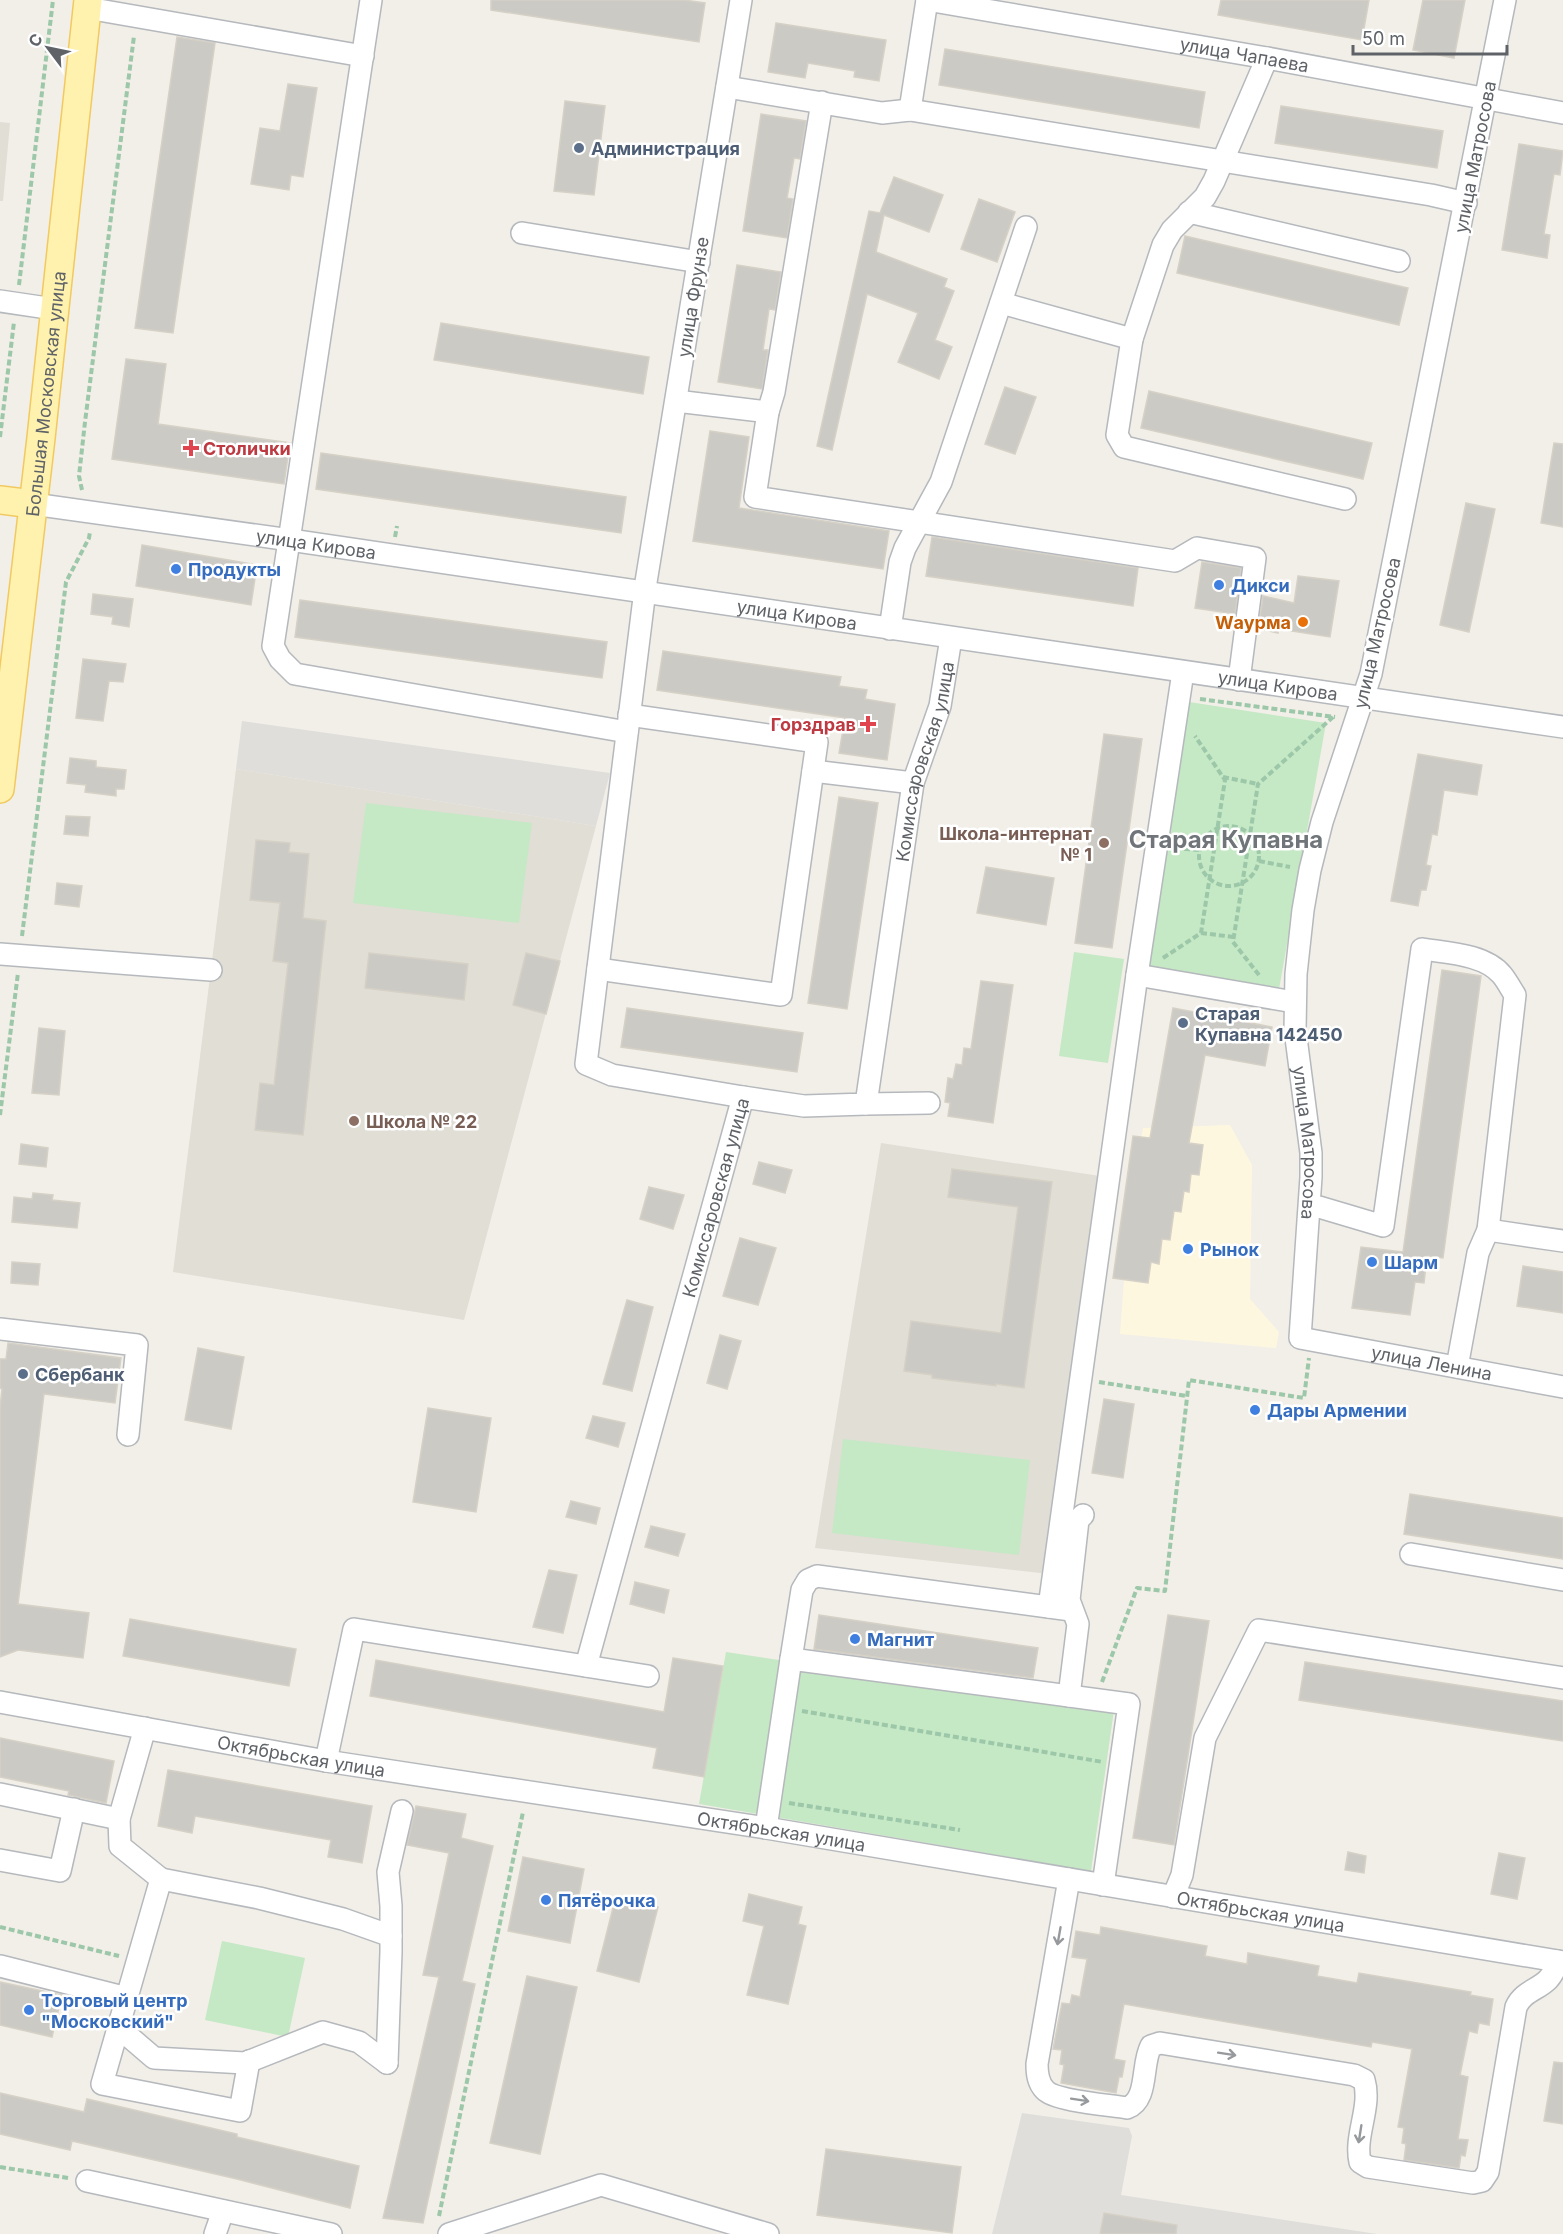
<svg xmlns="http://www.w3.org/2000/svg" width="1563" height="2234" font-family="Inter,sans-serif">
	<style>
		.commercial { fill: #fef7e0 }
		.industrial { fill: #e0deda }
		.education { fill: #e1ded6 }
		.green { fill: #c5e8c5 }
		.building { fill: #cccac5; stroke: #d6d1c6; stroke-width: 1.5 }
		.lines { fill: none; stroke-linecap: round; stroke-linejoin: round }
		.minor-casing { stroke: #b5b8bc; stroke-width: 24 }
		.major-casing { stroke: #f2c960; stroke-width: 30 }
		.path { stroke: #9cc7a9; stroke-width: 4; stroke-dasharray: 6 3; stroke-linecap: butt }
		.minor { stroke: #fff; stroke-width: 21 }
		.major { stroke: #fff2af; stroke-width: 27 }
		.oneway { stroke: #979a9d }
		.service-dot { fill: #5c6f8a; stroke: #fff; stroke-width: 2 }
		.health-dot { fill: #e0444e; stroke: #fff; stroke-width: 2 }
		.shop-dot { fill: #3f7fe0; stroke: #fff; stroke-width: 2 }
		.food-dot { fill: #e8710a; stroke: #fff; stroke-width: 2 }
		.education-dot { fill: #8d6e63; stroke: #fff; stroke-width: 2 }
		.labels { text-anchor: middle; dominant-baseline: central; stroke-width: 5; stroke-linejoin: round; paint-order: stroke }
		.street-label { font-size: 18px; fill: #5f6368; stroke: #fff }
		.service-label { font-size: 18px; font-weight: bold; fill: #4e5e75; stroke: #fff; text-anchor: start }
		.health-label { font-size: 18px; font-weight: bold; fill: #be3a42; stroke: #fff; text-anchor: start }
		.shop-label { font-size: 18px; font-weight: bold; fill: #366cbe; stroke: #fff; text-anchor: start }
		.food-label { font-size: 18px; font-weight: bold; fill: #c56008; stroke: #fff; text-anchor: end }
		.education-label { font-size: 18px; font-weight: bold; fill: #785e54; stroke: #fff; text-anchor: end }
		.district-label { font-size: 24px; font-weight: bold; fill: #70757a; stroke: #fff }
	</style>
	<rect width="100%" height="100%" fill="#f1efe8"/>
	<path class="commercial" d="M1230 1125 1252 1165 1250 1299 1279 1332 1276 1348 1120 1334 1130 1200 1143 1128Z"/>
	<g class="industrial">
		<path d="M242 721 610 773 596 826 236 769Z"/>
		<path d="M1022 2113 1129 2128 1132 2136 1121 2195 1377 2234H992Z"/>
	</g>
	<g class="education">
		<path d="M0 122 10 123 3 201H0Z"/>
		<path d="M236 769 596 826 464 1320 173 1272Z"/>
		<path d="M881 1143 1100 1176 1049 1574 815 1548Z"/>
	</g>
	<g class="green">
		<path d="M1189 702 1326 723 1278 995 1148 971Z"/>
		<path d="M366 803 532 823 519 923 353 903Z"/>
		<path d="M1074 952 1124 959 1108 1063 1059 1056Z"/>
		<path d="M843 1439 1030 1460 1019 1555 832 1533Z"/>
		<path d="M726 1652 1114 1710 1091 1871 699 1804Z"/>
		<path d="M222 1941 305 1958 288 2037 205 2020Z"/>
	</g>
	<g class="building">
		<path d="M491 0H684L705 3 699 42 491 10Z"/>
		<path d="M1221 0H1369L1362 40 1218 15Z"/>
		<path d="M1423 0H1465L1454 58 1413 50Z"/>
		<path d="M776 23 886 40 879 81 854 77 855 71 808 63 805 78 768 72Z"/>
		<path d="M177 37 215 43 173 333 135 328Z"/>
		<path d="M945 49 1205 92 1199 128 939 85Z"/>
		<path d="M288 84 317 88 303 177 291 175 289 190 251 184 260 128 280 131Z"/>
		<path d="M565 101 605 106 594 195 554 191Z"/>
		<path d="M1281 106 1443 131 1437 168 1275 143Z"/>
		<path d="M761 114 806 121 800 159 794 158 787 198 793 199 787 238 743 231Z"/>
		<path d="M1519 144 1563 151 1560 175 1554 174 1544 234 1550 235 1547 258 1502 250Z"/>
		<path d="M894 177 943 195 929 232 884 215 876 252 947 279 944 287 954 291 935 340 952 347 939 379 898 362 918 313 867 294 832 450 817 446 869 211 880 213Z"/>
		<path d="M979 199 1015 212 997 262 961 249Z"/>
		<path d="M1185 236 1408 288 1399 325 1177 273Z"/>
		<path d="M737 265 781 272 775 310 769 309 763 350H768L762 389 718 382Z"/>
		<path d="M441 323 649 357 643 394 434 360Z"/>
		<path d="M126 359 166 364 158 424 290 443 284 484 112 459Z"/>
		<path d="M1005 387 1036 397 1015 454 985 444Z"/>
		<path d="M1149 391 1372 443 1363 479 1141 428Z"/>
		<path d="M710 431 749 437 739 508 889 531 883 569 693 541Z"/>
		<path d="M1554 443 1563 444V527L1541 523Z"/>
		<path d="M321 453 626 497 621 533 316 489Z"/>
		<path d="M1466 503 1495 509 1469 632 1440 625Z"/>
		<path d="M932 537 1138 568 1133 606 926 576Z"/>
		<path d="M142 545 257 565 251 605 136 586Z"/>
		<path d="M1202 562 1241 568 1235 614 1195 608Z"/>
		<path d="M1298 576 1339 581 1330 637 1279 629 1278 633 1260 629 1263 619 1260 618 1263 596 1294 603Z"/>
		<path d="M93 594 133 599 129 627 112 624 113 617 91 614Z"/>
		<path d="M300 600 607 642 602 678 295 637Z"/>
		<path d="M663 651 841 677 839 686 867 690 865 699 895 704 887 760 839 753 845 718 657 690Z"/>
		<path d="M83 659 126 664 123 682 109 681 103 721 76 718Z"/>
		<path d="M1104 734 1142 739 1112 948 1075 943Z"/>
		<path d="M1418 754 1482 765 1477 795 1444 790 1437 835 1432 834 1426 865 1431 866 1426 890H1421L1418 906 1391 901Z"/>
		<path d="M70 758 96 761V767L126 770 124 789H116V796L85 792 86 785 67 783Z"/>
		<path d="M839 797 878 803 847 1009 808 1003Z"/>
		<path d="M66 816 90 817 88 836 64 834Z"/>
		<path d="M256 840 290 843 289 852 309 854 303 918 326 921 303 1135 255 1130 260 1083 274 1085 288 963 273 961 280 903 250 900Z"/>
		<path d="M986 867 1054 878 1046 925 977 913Z"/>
		<path d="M57 883 82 886 79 907 55 904Z"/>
		<path d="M369 953 468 964 464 1000 365 988Z"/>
		<path d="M526 953 560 961 546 1014 513 1005Z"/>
		<path d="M1442 970 1481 976 1443 1258 1427 1256 1424 1283 1415 1282 1410 1315 1352 1308 1361 1247 1403 1252Z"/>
		<path d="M981 981 1013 985 993 1123 948 1116 950 1103 945 1102 948 1078 953 1079 956 1064 962 1065 964 1048 971 1049Z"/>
		<path d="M627 1008 803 1033 797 1072 621 1047Z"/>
		<path d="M1173 1008 1272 1027 1265 1066 1205 1055 1189 1143 1203 1145 1199 1175 1191 1174 1189 1192 1184 1191 1181 1212 1174 1211 1170 1240 1162 1239 1159 1264 1151 1262 1148 1283 1113 1278 1133 1136 1150 1138Z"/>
		<path d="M39 1028 65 1031 59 1095 32 1093Z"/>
		<path d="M21 1144 48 1148 46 1167 19 1164Z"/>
		<path d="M759 1162 792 1170 785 1193 753 1184Z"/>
		<path d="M952 1169 1052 1182 1024 1388 996 1384V1386L932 1378V1375L904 1371 911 1321 1001 1333 1018 1207 948 1197Z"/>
		<path d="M649 1187 684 1195 673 1229 640 1219Z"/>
		<path d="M33 1193 53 1195 52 1200 80 1203 77 1228 12 1222 14 1197 32 1199Z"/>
		<path d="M740 1238 776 1248 758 1305 723 1296Z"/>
		<path d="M12 1262 40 1264 38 1285 11 1283Z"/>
		<path d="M1523 1266 1563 1272V1313L1517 1306Z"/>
		<path d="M627 1300 653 1307 632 1391 603 1384Z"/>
		<path d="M720 1335 741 1341 727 1389 707 1383Z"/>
		<path d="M8 1343 121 1358 115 1403 44 1394 38 1444 18 1604 89 1613 83 1658 18 1650 0 1657V1408L2 1389 0 1388V1359H6Z"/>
		<path d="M198 1348 244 1357 231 1429 185 1420Z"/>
		<path d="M1104 1399 1134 1404 1123 1478 1092 1473Z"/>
		<path d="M428 1408 491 1418 476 1512 413 1502Z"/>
		<path d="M593 1416 625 1423 618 1447 586 1438Z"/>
		<path d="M1410 1494 1563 1518V1559L1404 1534Z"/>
		<path d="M571 1501 600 1508 596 1524 566 1517Z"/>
		<path d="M651 1526 685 1534 678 1556 645 1547Z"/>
		<path d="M549 1570 577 1575 563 1633 533 1627Z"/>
		<path d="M635 1582 669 1590 664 1613 630 1604Z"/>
		<path d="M819 1615 1038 1648 1033 1678 814 1649Z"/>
		<path d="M1168 1615 1209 1621 1174 1845 1133 1838Z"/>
		<path d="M130 1619 296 1649 289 1686 123 1656Z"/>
		<path d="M673 1658 723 1666 704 1777 653 1768 657 1748 370 1696 376 1660 664 1712Z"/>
		<path d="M1305 1662 1563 1701V1741L1299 1700Z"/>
		<path d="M0 1738 114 1761 106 1803 68 1795 69 1791 0 1777Z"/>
		<path d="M168 1770 372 1806 362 1863 328 1857 331 1840 195 1816 192 1833 158 1826Z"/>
		<path d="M416 1806 466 1814 461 1838 493 1846 462 1981 475 1984 423 2223 383 2218 439 1977 423 1975 449 1853 407 1845Z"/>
		<path d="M1348 1852 1366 1856 1364 1873 1345 1870Z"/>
		<path d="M1499 1853 1525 1858 1517 1899 1491 1894Z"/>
		<path d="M523 1857 584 1869 570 1943 508 1931Z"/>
		<path d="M749 1894 802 1907 798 1924 806 1926 788 2004 747 1995 764 1926 743 1921Z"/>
		<path d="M616 1896 658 1907 639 1982 597 1971Z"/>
		<path d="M1101 1927 1207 1946 1205 1956 1247 1964 1248 1953 1319 1966 1317 1976 1357 1983 1359 1973 1471 1992 1470 1995 1493 1999 1489 2025 1479 2023 1477 2033 1469 2031 1460 2075 1468 2077 1458 2139 1468 2140 1465 2156 1461 2155 1459 2168 1404 2160 1406 2144 1402 2143 1404 2128 1398 2127 1412 2049 1372 2042 1371 2047 1124 2004 1114 2059 1125 2061 1122 2077H1119L1116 2093 1061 2083 1064 2065 1060 2064 1062 2050 1053 2049 1062 2003 1070 2004 1072 1995 1080 1997 1087 1959 1072 1957 1076 1931 1100 1935Z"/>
		<path d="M527 1976 577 1987 540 2154 490 2143Z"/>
		<path d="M0 1982 62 1995 52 2037 0 2025Z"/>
		<path d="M1554 2062 1563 2063V2124L1544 2121Z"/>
		<path d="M0 2093 84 2112 87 2099 237 2134V2137L359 2166 350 2208 237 2179 72 2141 70 2150 0 2134Z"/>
		<path d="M826 2149 961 2167 952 2233 817 2215Z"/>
		<path d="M1104 2213 1177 2225 1176 2234H1100Z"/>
	</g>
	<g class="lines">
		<g class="minor-casing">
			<g id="minor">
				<path d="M371 0 273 646 280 659 295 674 627 732"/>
				<path d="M741 0 646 582 586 1064 612 1075 743 1097"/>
				<path id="s1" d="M927 0 1267 58 1563 113"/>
				<path id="s2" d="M1505 0 1371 674 1322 822 1310 870 1303 910 1296 974 1295 1030 1311 1153V1177L1300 1338 1563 1387"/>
				<path d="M87 8 363 56"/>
				<path d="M1267 58 1214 181 1205 197 1172 230 1163 245 1132 339 1117 435 1124 447 1345 499"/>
				<path d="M727 87 882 113 910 110 1431 195 1466 203"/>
				<path d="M822 102 774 392 768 412 755 497 1175 561 1197 548 1255 558 1239 680"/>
				<path d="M910 110 927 0"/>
				<path d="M1189 212 1399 261"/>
				<path d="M522 233 699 262"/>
				<path d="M0 301 54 309"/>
				<path d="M1001 303 1132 339"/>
				<path d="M676 401 768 412"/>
				<path id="s3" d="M33 504 290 540 1563 727"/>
				<path d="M890 629 900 562 905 548 941 482 1026 227"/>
				<path d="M813 771 913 783"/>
				<path d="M0 954 211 970"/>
				<path d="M598 969 781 995 817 742 629 715"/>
				<path d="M1137 975 1294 1002"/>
				<path d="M866 1104 929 1103"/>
				<path d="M1319 1207 1383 1226 1422 949C1447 953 1485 954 1502 975 1507 981 1511 989 1515 995L1488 1230 1478 1253 1457 1367"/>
				<path d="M1488 1230 1563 1241"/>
				<path d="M0 1329 137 1345 128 1435"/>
				<path d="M1411 1554 1563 1580"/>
				<path d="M1049 1607 1137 975 1183 672"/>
				<path d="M791 1659 802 1590 808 1580 817 1576 1071 1610"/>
				<path id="s4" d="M586 1666 743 1097 804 1106 866 1104 913 783 940 706 951 638"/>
				<path d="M1069 1696 1078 1624 1069 1600 1078 1520 1083 1515"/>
				<path id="s5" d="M0 1702 326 1761 766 1828 1563 1962"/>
				<path d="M326 1761 354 1629 648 1676"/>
				<path d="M0 1794 119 1819 145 1728"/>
				<path d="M119 1819 120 1846 161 1879 102 2084 240 2111 249 2061"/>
				<path d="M766 1828 791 1659 1129 1704 1103 1885"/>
				<path d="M0 1860 60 1871 74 1809"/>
				<path d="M161 1879 259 1898 343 1919 391 1936"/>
				<path d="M1069 1879 1037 2064C1037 2074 1038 2083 1045 2090 1055 2101 1110 2105 1127 2108 1149 2100 1141 2064 1151 2046L1160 2043 1354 2075 1364 2080C1372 2107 1354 2135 1360 2162L1368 2167 1473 2183 1482 2181 1488 2172 1516 2007C1526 1985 1551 1991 1557 1961"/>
				<path d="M1173 1897 1182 1875 1205 1738 1259 1630 1563 1678"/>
				<path d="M0 1966 127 1998"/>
				<path d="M119 2028 154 2058 245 2063 323 2032 359 2042 387 2063"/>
				<path d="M387 2063 391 1952V1906L388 1872 402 1811"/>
				<path d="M87 2181 331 2234"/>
				<path d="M215 2234 223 2211"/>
				<path d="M449 2234 601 2185 768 2234"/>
			</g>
		</g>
		<g class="major-casing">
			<g id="major">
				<path d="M0 500 33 504"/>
				<path id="s6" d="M0 789 41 438 88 0"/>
			</g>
		</g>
		<g class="path">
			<path d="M19 285 53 0"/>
			<path d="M0 437 14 322"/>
			<path d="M82 490 79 476 85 422 134 36"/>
			<path d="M395 537 397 526"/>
			<path d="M1200 699 1335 717"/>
			<path d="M1223 777 1258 784"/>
			<circle cx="1229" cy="856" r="30"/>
			<path d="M1175 848 1200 850"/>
			<path d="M1259 861 1290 867"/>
			<path d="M1201 933 1234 937"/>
			<path d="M22 936 66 582 89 538 90 532"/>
			<path d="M1163 958 1201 933 1225 780 1195 736"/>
			<path d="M1259 975 1233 942 1258 784 1333 717"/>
			<path d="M0 1115 18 973"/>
			<path d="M1099 1382 1187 1396"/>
			<path d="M1102 1682 1137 1588 1165 1591 1189 1380 1304 1398 1309 1358"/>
			<path d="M802 1711 1103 1762"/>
			<path d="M789 1803 960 1830"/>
			<path d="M0 1927 119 1956"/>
			<path d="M0 2167 68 2178"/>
			<path d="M439 2216 523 1812"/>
		</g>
		<use href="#minor" class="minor"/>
		<use href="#major" class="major"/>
	</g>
	<defs><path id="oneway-shaft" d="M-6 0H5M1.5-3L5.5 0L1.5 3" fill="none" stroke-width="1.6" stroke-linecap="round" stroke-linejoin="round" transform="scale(1.5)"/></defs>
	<g class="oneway">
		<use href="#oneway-shaft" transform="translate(1059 1936) rotate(100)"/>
		<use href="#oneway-shaft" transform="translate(1227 2054) rotate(9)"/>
		<use href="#oneway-shaft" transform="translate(1080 2100) rotate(9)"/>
		<use href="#oneway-shaft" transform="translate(1360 2134) rotate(99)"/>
	</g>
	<g class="service-dot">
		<circle cx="579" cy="148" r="6"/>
		<circle cx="1183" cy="1023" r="6"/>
		<circle cx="23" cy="1374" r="6"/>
	</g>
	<g class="health-dot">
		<path d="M188 439h6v6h6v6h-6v6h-6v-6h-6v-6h6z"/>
		<path d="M865 715h6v6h6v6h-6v6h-6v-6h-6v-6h6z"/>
	</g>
	<g class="shop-dot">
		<circle cx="176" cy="569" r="6"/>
		<circle cx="1219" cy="585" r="6"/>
		<circle cx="1188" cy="1249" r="6"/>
		<circle cx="1372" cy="1262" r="6"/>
		<circle cx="1255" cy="1410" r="6"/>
		<circle cx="855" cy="1639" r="6"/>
		<circle cx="546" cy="1900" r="6"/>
		<circle cx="29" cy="2010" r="6"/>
	</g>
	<circle class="food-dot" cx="1303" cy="622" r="6"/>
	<g class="education-dot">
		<circle cx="1104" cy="843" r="6"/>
		<circle cx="354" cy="1121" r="6"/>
	</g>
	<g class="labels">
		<g class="street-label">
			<text stroke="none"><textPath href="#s1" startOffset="322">улица Чапаева</textPath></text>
			<text transform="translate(1475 157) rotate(-79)">улица Матросова</text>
			<text transform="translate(693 297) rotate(-81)">улица Фрунзе</text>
			<text stroke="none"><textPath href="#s6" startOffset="398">Большая Московская улица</textPath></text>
			<text stroke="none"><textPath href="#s3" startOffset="286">улица Кирова</textPath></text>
			<text stroke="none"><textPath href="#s3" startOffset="772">улица Кирова</textPath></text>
			<text transform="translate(1377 633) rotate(-77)">улица Матросова</text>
			<text stroke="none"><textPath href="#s3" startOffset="1258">улица Кирова</textPath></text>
			<text stroke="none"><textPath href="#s4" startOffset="1062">Комиссаровская улица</textPath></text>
			<text stroke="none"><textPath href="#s2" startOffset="1167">улица Матросова</textPath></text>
			<text stroke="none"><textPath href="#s4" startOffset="486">Комиссаровская улица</textPath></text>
			<text stroke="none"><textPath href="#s2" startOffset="1497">улица Ленина</textPath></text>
			<text stroke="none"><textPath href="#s5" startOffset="306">Октябрьская улица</textPath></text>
			<text stroke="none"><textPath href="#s5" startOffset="792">Октябрьская улица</textPath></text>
			<text stroke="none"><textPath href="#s5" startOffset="1278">Октябрьская улица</textPath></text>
		</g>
		<g class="service-label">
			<text x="591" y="148">Администрация</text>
			<text x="1195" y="1013">Старая<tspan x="1195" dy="21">Купавна 142450</tspan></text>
			<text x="35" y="1374">Сбербанк</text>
		</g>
		<g class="health-label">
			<text x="203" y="448">Столички</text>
			<text x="856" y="724" text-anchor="end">Горздрав</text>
		</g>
		<g class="shop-label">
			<text x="188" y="569">Продукты</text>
			<text x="1231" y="585">Дикси</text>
			<text x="1200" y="1249">Рынок</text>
			<text x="1384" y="1262">Шарм</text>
			<text x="1267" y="1410">Дары Армении</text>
			<text x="867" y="1639">Магнит</text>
			<text x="558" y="1900">Пятёрочка</text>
			<text x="41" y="2000">Торговый центр<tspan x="41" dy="21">"Московский"</tspan></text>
		</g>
		<g class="food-label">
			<text x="1291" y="622">Wаурма</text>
		</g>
		<g class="education-label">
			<text x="1092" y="833">Школа-интернат<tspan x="1092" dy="21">№ 1</tspan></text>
			<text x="366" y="1121" text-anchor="start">Школа № 22</text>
		</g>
		<g class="district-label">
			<text x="1226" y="839">Старая Купавна</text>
		</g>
	</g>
	<g transform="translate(48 48) rotate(302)" stroke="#ffffff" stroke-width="4.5" paint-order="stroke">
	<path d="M0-4.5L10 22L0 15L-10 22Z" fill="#5f6368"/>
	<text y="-9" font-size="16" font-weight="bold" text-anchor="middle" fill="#5f6368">С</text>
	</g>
	<path d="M1353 45v9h154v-9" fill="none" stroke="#5f6368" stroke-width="3"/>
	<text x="1362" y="45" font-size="18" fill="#5f6368" stroke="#ffffff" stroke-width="4.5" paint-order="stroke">50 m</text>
</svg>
